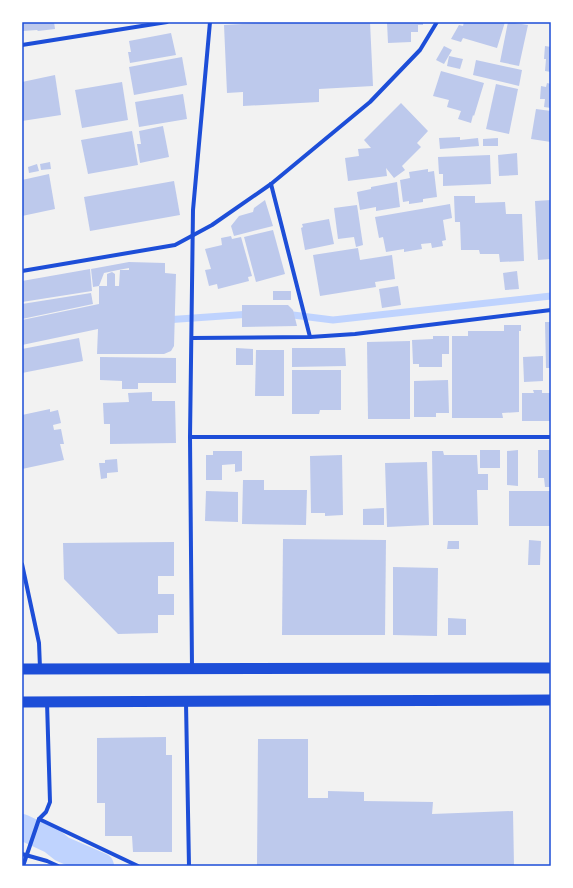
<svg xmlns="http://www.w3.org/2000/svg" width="573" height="888" font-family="Bitter,serif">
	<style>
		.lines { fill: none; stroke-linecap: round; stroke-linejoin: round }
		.stream { stroke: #bfd3fe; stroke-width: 7 }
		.canal { stroke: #bfd3fe; stroke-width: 26 }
		.building { fill: #bdc9ec }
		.minor { stroke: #1d4ed8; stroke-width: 4 }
		.trunk { stroke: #1d4ed8; stroke-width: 11 }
		.neatline { fill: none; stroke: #1d4ed8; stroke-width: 1.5 }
	</style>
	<rect width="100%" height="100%" fill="#f2f2f2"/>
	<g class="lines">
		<g class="stream">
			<path d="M285 314 333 320 551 296"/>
			<path d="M165 320 251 314"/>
		</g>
		<path class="canal" d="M22 827 52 841 62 849 101 866"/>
	</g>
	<g class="building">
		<path d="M22 22H54L55 29 38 31 37 30 23 31Z"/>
		<path d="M283 22H370L373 86 319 89V102L243 106V92L227 93 224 25Z"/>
		<path d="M387 22H423V25H418V32H411V42L388 43Z"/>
		<path d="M464 22H505L497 48 463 38 461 42 451 39 459 25 463 26Z"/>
		<path d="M508 22 528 25 519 66 500 62Z"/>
		<path d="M171 33 176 55 130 63 128 52H131L129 41Z"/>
		<path d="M444 46 452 50 444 64 436 60Z"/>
		<path d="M545 46 551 47V72L545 71 546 59H544Z"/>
		<path d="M449 56 463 59 460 69 447 66Z"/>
		<path d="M182 57 187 85 134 95 129 67Z"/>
		<path d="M476 60 522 70 519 86 473 75Z"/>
		<path d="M441 71 484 83 474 116 473 115 471 123 458 119 461 111 447 107 449 100 433 96Z"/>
		<path d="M55 75 61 115 22 121V82Z"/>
		<path d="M122 82 128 120 82 128 75 90Z"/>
		<path d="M547 83 551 84V108L544 107 545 99H540L541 86 546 87Z"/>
		<path d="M496 84 518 89 509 134 486 129Z"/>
		<path d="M183 94 187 119 139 127 135 102Z"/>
		<path d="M401 103 428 131 417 143 421 147 402 166 405 170 394 178 386 168 387 176 348 181 345 158 359 156 358 149 371 148 364 140Z"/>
		<path d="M536 109 551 111V142L531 139Z"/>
		<path d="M163 126 169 157 140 163 137 144H141L139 131Z"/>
		<path d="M132 131 138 165 88 174 81 140Z"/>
		<path d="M460 137V140L478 138 479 146 440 149 439 138Z"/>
		<path d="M498 138V146H483V139Z"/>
		<path d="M517 153 518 175 499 176 498 155Z"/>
		<path d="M490 155 491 184 443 186V174H439L438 157Z"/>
		<path d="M50 162 51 169 41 170 40 164Z"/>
		<path d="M37 164 39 171 29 173 28 167Z"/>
		<path d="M428 169V172L434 171 437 197 423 199V202L409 204V201L403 202 400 180 410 178 409 172Z"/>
		<path d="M49 174 55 209 22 216V180Z"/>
		<path d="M174 181 180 215 90 231 84 197Z"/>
		<path d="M397 182 400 207 376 211V207L360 210 357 192 371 189V187Z"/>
		<path d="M454 196H475V203L505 202 506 214H522L524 261 500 262 499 254H480L479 250H461L460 222H455Z"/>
		<path d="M265 200 273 226 234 236 231 226 239 216 253 212 254 208Z"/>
		<path d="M551 200V259L538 260 535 201Z"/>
		<path d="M450 204 452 218 443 220 446 240 442 241 443 246 432 248 431 243 421 244 422 249 404 252V249L386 252 383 237 379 238 375 217Z"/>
		<path d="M357 205 363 245 356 247 354 237 338 239 334 208Z"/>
		<path d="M329 219 334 244 305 250 301 228 303 227 302 224Z"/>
		<path d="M273 230 285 274 256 282 244 237Z"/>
		<path d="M231 236 232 239 241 237 252 276 248 277 249 281 218 289 217 284 209 286 205 270 211 269 205 249 222 245 221 238Z"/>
		<path d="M358 248 360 260 392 255 395 279 375 282 376 287 320 296 313 255Z"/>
		<path d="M129 262 165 263V273L176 274 174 346 171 351 164 354H97L98 329 22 345V320L99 304V286H107V274L112 272 115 274V286H119L120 270H129V268L118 270 104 273 99 286 93 287 91 269Z"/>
		<path d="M90 269 92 291 22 302V281Z"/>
		<path d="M517 271 519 289 505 290 503 273Z"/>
		<path d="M398 286 401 305 382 308 379 289Z"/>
		<rect x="273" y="291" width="18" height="9"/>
		<path d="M91 293 93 304 22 319V304Z"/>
		<path d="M242 305H288L293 310 297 326 242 327Z"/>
		<path d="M545 322H551V368H546Z"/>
		<path d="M504 325H521V331H519V412L502 413 503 418H452V336H468V331H504Z"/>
		<path d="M433 336H449V354H442V367H419V364H413L412 340 433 339Z"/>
		<path d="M79 338 83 361 22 373V349Z"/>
		<path d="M410 341V419H368L367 342Z"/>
		<path d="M236 348 253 349V365H236Z"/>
		<path d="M292 348H345L346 366 292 367Z"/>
		<path d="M256 350H284V396H255Z"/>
		<path d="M543 356V381L524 382 523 357Z"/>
		<path d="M100 357 176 358V383H138V389H122V381L100 380Z"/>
		<path d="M292 370H341V410H320L319 414H292Z"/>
		<path d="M448 380 449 413H436V417H414V381Z"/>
		<path d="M533 390H542V393H551V421H522V393H534Z"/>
		<path d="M152 392V401H175L176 443 110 444V424H104L103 403 129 402 128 393Z"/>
		<path d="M50 409V412L58 410 61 423 53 425 54 430 61 429 64 444H60L64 460 22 469V415Z"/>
		<rect x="480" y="450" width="20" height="18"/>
		<path d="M518 450V486L507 485V451Z"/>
		<path d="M538 450H551V487H545L544 478H538Z"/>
		<path d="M213 451H242V471L235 472V464L222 465V480H206V455H213Z"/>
		<path d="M432 451H443L444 455H477L478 474H488V490H477L478 525H433Z"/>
		<path d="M342 455 343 515 325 516V513H311L310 456Z"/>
		<path d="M117 459 118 472 107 473V478L101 479 99 463H105V460Z"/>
		<path d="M427 462 429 525 387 527 385 463Z"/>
		<path d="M243 480H264V490H307L306 525 242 524Z"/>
		<path d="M206 491 238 492V522L205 521Z"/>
		<rect x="509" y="491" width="42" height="35"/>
		<path d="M384 508V525H363V509Z"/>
		<path d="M283 539 386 540 385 635H282Z"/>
		<path d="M529 540 541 541 540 565H528Z"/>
		<path d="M448 541H459V549H447Z"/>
		<path d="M174 542V576H158V594H174V615H158V633L118 634 64 579 63 543Z"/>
		<path d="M393 567 438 568 437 636 393 635Z"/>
		<path d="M448 618 466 619V635H448Z"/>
		<path d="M166 737V755H172V852H133L132 836H105V803H97V738Z"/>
		<path d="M258 739H308V798H328V791L364 792V801L433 802 432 814 513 811 514 866H257Z"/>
	</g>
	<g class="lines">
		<g class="minor">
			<path d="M22 45 167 22"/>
			<path d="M271 184 310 337"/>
			<path d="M22 271 175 245 212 225 271 184 370 102 420 50 437 22"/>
			<path d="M192 338 310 337 355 334 551 310"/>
			<path d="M190 437H551"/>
			<path d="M22 564 39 643 40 668"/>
			<path d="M192 667 190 437 193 210 210 22"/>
			<path d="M186 703 189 866"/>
			<path d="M39 819 138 866"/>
			<path d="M22 854 47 861 58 866"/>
			<path d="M23 866 39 819 46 812 50 802 47 702"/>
		</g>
		<g class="trunk">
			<path d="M22 669 551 668"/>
			<path d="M22 702 551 700"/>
		</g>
	</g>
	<rect width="573" height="888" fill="none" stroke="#ffffff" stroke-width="46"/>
	<rect x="23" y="23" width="527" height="842" class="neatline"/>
</svg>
